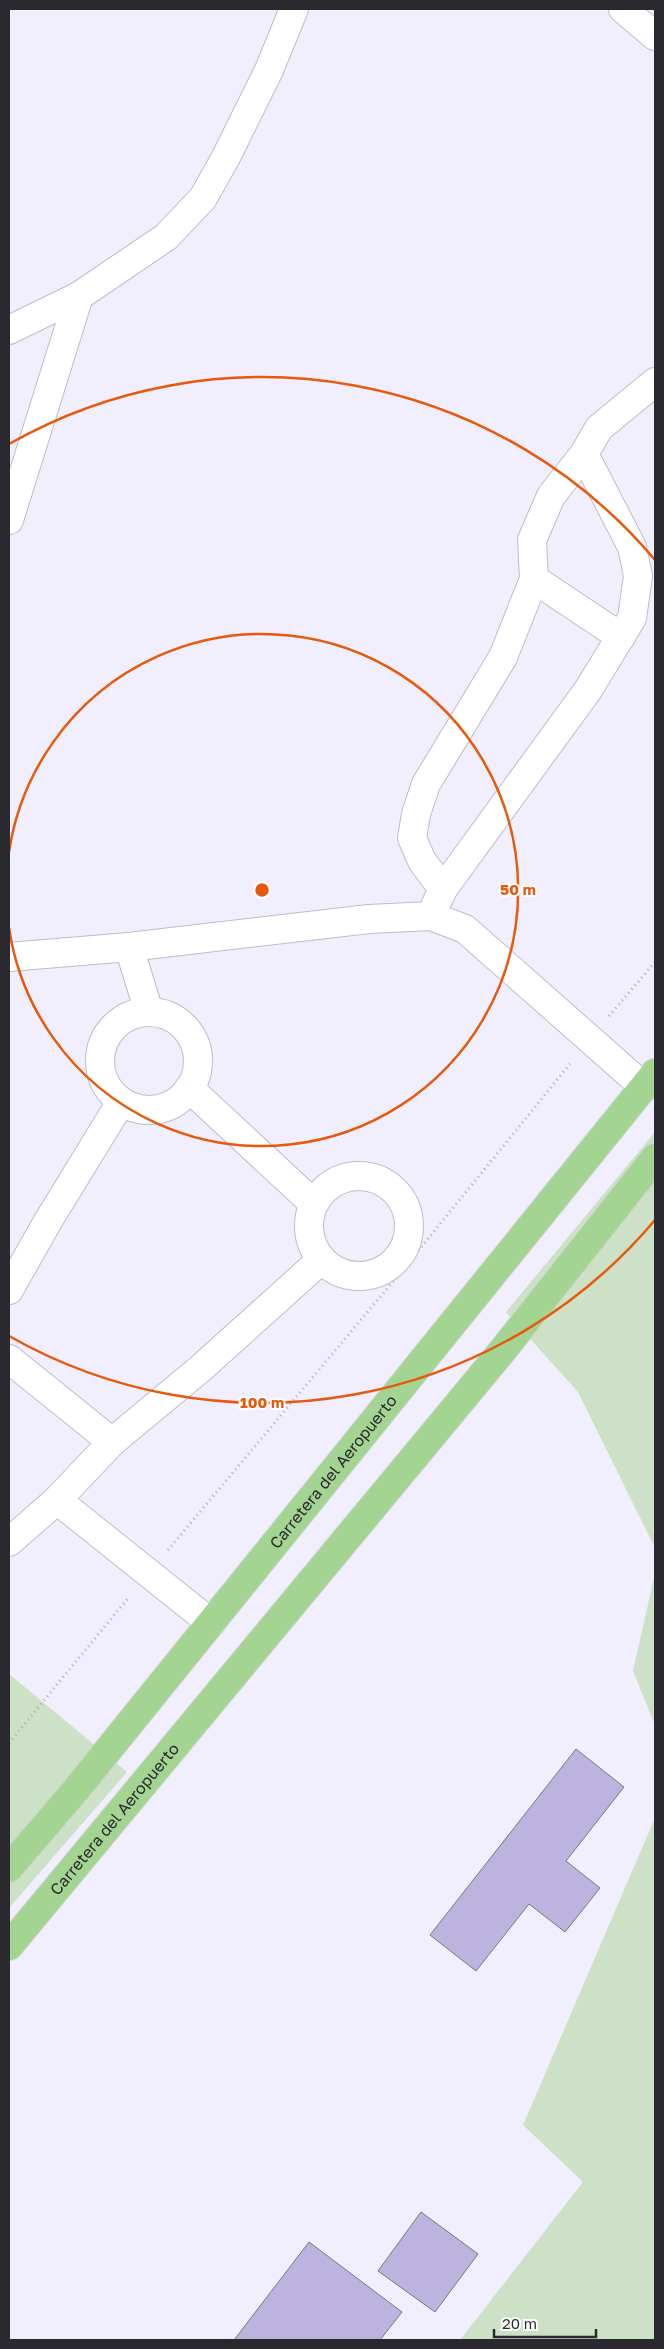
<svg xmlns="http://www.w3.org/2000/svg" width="664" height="2349" font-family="'Golos Text',sans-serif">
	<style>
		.green { fill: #cce1c5 }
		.building { fill: #bcb3de; stroke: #797786 }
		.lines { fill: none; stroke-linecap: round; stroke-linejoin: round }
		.minor-casing { stroke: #bfbccc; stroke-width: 30 }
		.major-casing { stroke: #d4d4d5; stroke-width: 30 }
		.path { stroke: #b0aeba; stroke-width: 3; stroke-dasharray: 1 4; stroke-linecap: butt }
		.minor { stroke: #fff; stroke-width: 28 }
		.major { stroke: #a3d491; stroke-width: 28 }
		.ring { fill: none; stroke: #e8590c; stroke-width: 2.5 }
		.labels { text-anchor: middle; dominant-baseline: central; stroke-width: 4; stroke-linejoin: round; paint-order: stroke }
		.street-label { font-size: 16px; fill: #2a292f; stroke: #fff }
		.centre { fill: #e8590c; stroke: #fff; stroke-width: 2.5 }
		.ring-label { font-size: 15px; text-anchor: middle; font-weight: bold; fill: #e8590c; stroke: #fff; stroke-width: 4; stroke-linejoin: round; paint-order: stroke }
	</style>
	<rect width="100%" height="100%" fill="#f1effd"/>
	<g class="green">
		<path d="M655 1132V1548L578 1392 506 1312Z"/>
		<path d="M655 1573V1725L633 1671Z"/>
		<path d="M9 1674 127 1772 9 1908Z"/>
		<path d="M655 1818V2340H460L583 2182 523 2125Z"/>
	</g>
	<g class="building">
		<path d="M576 1749 624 1787 566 1861 600 1888 565 1932 529 1904 476 1971 430 1935Z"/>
		<path d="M421 2212 478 2254 435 2312 378 2271Z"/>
		<path d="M309 2242 402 2312 380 2340H234Z"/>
	</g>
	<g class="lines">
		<g class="minor-casing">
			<g id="minor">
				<path d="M623 9 655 36"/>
				<path d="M9 330 79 296 166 237 203 198 226 157 269 70 294 9"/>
				<path d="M9 520 79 296"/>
				<path d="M534 579 621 637"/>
				<path d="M443 889 422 861 412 838 416 814 426 784 503 657 534 579 532 540 551 496 584 454 599 428 655 382"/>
				<path d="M435 906 443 889 588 690 632 618 638 576 632 547 584 454"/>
				<path d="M129 947 149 1012"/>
				<path d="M9 957 129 947 369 919 431 916 465 929 644 1087"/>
				<circle cx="149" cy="1061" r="49"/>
				<path d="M189 1088 314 1204"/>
				<circle cx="359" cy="1226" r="50"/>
				<path d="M9 1290 48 1221 121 1102"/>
				<path d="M9 1359 112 1442"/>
				<path d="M57 1500 112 1442 200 1369 321 1260"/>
				<path d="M9 1542 57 1500 211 1623"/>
			</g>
		</g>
		<g class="major-casing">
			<g id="major">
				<path id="s1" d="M9 1868 75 1791 655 1073"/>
				<path id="s2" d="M9 1946 503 1350 655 1158"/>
			</g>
		</g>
		<g class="path">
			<path d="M609 1016 655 962"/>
			<path d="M168 1550 401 1272 570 1064"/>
			<path d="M9 1743 129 1597"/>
		</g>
		<use href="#minor" class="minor"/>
		<use href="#major" class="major"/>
	</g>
	<g class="ring">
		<path d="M9 852A256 256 0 1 1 9 928"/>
		<path d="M655 1220A513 513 0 0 1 9 1336M9 444A513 513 0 0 1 655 560"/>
	</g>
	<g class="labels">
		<g class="street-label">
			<text stroke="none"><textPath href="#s1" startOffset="512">Carretera del Aeropuerto</textPath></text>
			<text stroke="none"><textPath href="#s2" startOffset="165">Carretera del Aeropuerto</textPath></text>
		</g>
	</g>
	<circle cx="262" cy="890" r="8" class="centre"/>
	<g class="ring-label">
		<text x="518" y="895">50 m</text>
		<text x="262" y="1408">100 m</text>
	</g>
	<rect width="664" height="2349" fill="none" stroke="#2a292f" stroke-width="20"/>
	<path d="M494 2329v8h102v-8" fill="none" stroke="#2a292f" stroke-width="2.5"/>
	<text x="502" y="2329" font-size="15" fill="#2a292f" stroke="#ffffff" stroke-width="4" paint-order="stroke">20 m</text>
</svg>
